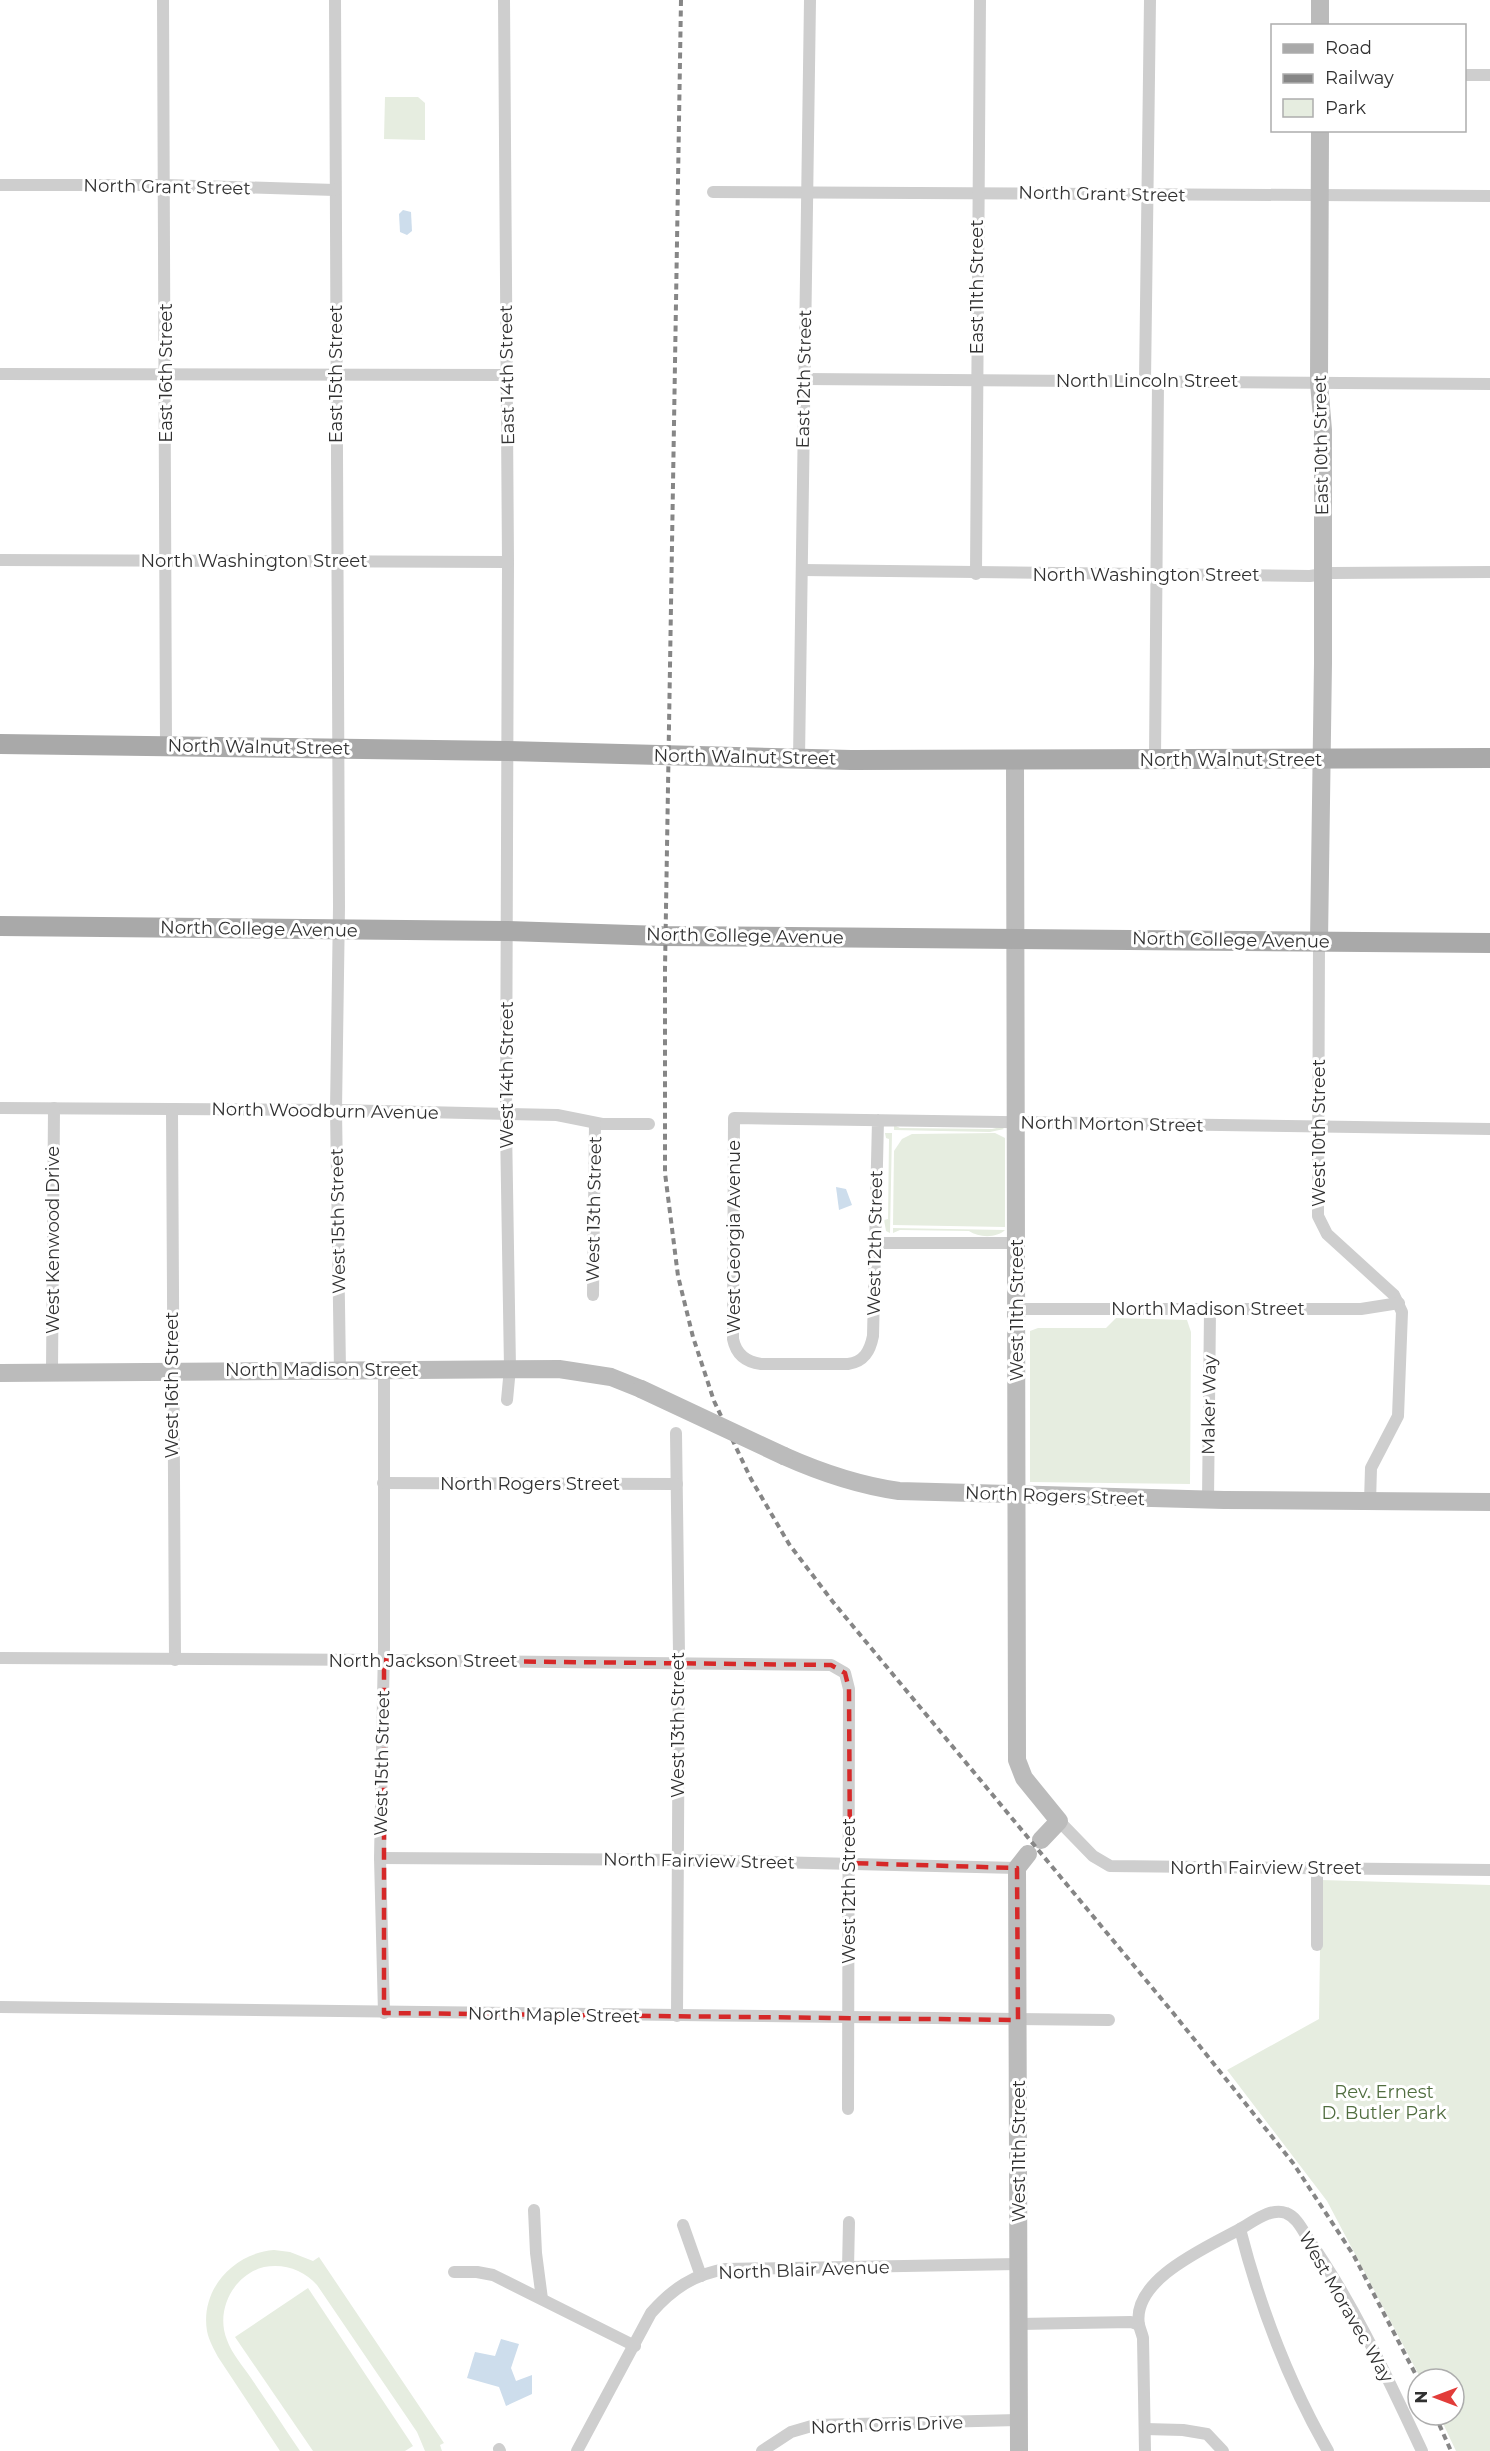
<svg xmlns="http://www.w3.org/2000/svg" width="1490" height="2451" font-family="Montserrat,sans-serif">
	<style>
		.green { fill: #e6ede0 }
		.water { fill: #cdddec }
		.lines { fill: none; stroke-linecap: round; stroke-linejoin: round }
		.street { stroke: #cecece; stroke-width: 12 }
		.secondary { stroke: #bbb; stroke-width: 18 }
		.primary { stroke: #a9a9a9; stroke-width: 20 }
		.rail { stroke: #868686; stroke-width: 4; stroke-dasharray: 6 4.5; stroke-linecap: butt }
		.secondary-bridge { stroke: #bbb; stroke-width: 18 }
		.marked { fill: none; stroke: #d62828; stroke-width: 4.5; stroke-dasharray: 12 8; stroke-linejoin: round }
		.labels { text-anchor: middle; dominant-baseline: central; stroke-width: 6; stroke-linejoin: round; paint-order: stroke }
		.street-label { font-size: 18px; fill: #313131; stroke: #fff }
		.park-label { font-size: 18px; fill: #506d3f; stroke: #fff }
	</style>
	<rect width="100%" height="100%" fill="#fff"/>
	<g class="green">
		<path d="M385 97H418L425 103V140L384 139Z"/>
		<path d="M894 1125 900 1128 992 1129 1001 1127 1004 1129 990 1132 894 1130Z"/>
		<path d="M885 1133H892L890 1233 886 1231 884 1220 888 1219 889 1139 886 1138Z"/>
		<path d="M995 1133 1005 1138V1227L893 1225 894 1151 902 1139 912 1134Z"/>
		<path d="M893 1228 1005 1230C997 1238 979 1238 969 1231L900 1230 893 1233Z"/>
		<path d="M1116 1318 1187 1320 1191 1332 1190 1484 1030 1482V1331L1038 1328H1106Z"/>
		<path d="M1321 1880 1490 1885V2451H1456L1439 2415H1454V2379H1421L1327 2201 1227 2070 1319 2019Z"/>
		<path d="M274 2250 290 2252 313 2261 319 2257 444 2443 440 2445 442 2451H425L417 2432 317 2285C304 2270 284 2263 264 2267 233 2275 215 2311 227 2340 232 2354 243 2366 251 2378 268 2403 284 2427 300 2451H280L218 2357C214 2349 209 2341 207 2331 200 2289 234 2253 274 2250Z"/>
		<path d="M308 2288 413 2446 405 2451H313L235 2337Z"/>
	</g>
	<g class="water">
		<path d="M403 210 411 212 412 231 407 235 400 232 399 214Z"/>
		<path d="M836 1187 846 1189 852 1205 839 1210Z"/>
		<path d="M501 2339 519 2344 511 2368 516 2381 532 2375V2394L506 2406 499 2387 467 2378 475 2352 495 2356Z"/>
	</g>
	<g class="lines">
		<g class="street">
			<path d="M163 0 166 746"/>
			<path d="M335 0 339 907 336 1110 340 1370"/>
			<path d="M504 0 508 562 506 1126 510 1368 507 1400"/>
			<path d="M1464 75H1490"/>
			<path d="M0 185H165L335 190"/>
			<path d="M713 192 1490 196"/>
			<path d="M0 374 507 375"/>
			<path d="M804 379 1490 384"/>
			<path d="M1145 381 1150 0"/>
			<path d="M0 560 508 562"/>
			<path d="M802 570 1310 576 1331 573 1490 572"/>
			<path d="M976 574 980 0"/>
			<path d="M799 759 810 0"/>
			<path d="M1155 760 1158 381"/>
			<path d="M1319 941 1318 1216 1327 1234 1394 1295 1402 1312 1398 1416 1371 1468 1370 1502"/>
			<path d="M0 1108 336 1110 557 1115 602 1124H649"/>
			<path d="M172 1110 175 1660"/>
			<path d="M878 1120 873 1336C870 1351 864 1362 848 1364H761C746 1362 736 1354 733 1339L734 1118 1490 1129"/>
			<path d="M875 1243H1017"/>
			<path d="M593 1295 595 1123"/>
			<path d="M1017 1309H1361L1399 1303"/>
			<path d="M384 1370V1647L380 1858 384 2013"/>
			<path d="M52 1372 54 1108"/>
			<path d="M676 1433 679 1654 677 2016"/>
			<path d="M383 1483 677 1484"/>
			<path d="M1208 1500 1210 1310"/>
			<path d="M0 1658 384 1660 831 1665 845 1673 849 1689 848 2109"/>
			<path d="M1059 1821 1093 1856 1110 1866 1490 1870"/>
			<path d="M380 1858 688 1860 1017 1868"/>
			<path d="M1317 1868V1945"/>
			<path d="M0 2007 1109 2020"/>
			<path d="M534 2210 536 2253 542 2299"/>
			<path d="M683 2225 701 2276"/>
			<path d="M1240 2229C1253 2222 1271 2207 1286 2213 1297 2217 1303 2231 1309 2240 1355 2306 1388 2379 1422 2451"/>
			<path d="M848 2268 849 2222"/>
			<path d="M454 2272H477L493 2275 635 2346"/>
			<path d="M1019 2324 1131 2322 1139 2325"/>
			<path d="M1145 2429 1183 2430 1207 2434 1223 2451"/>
			<path d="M499 2449 500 2451"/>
			<path d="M577 2451 651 2313C672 2289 694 2274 726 2269L1019 2264"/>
			<path d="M762 2451 791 2432 815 2425 1019 2420"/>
			<path d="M1145 2451 1143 2338C1142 2334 1140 2329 1139 2325 1131 2279 1208 2247 1240 2229 1260 2307 1288 2381 1328 2451"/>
		</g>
		<g class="secondary">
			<path d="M1320 0V26"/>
			<path d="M1015 760 1017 1760 1024 1778 1059 1821 1041 1840"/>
			<path d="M1319 941 1323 663V430L1319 383 1320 130"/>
			<path d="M0 1373 559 1369 611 1377 641 1389"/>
			<path d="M784 1456C822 1473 857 1485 899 1491L1224 1500 1490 1502"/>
			<path d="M1019 2451 1017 1868 1028 1854"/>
		</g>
		<g class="primary">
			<path d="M0 744 507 751 851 760 1490 758"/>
			<path d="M0 926 507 931 662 936 1490 943"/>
		</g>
		<g class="rail">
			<path d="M681 0 665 969V1173L678 1276 693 1337 714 1401 751 1479 789 1544 833 1602 1174 2014 1293 2163 1354 2256 1418 2379"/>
			<path d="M1435 2415 1451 2451"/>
		</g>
		<path class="secondary-bridge" d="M641 1389 784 1456"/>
	</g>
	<path class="marked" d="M384 1660 831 1665 845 1673 849 1689 850 1863 1017 1868 1018 2020 384 2013Z"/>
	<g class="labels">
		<g class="street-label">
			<text transform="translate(167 187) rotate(1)">North Grant Street</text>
			<text transform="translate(1102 194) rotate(1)">North Grant Street</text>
			<text transform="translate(977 287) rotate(-90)">East 11th Street</text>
			<text transform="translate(166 373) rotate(-90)">East 16th Street</text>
			<text transform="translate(336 374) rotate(-90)">East 15th Street</text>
			<text transform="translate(507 375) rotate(-91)">East 14th Street</text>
			<text transform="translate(804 379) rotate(-89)">East 12th Street</text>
			<text x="1147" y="381">North Lincoln Street</text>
			<text transform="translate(1321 445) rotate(-91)">East 10th Street</text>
			<text x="254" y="561">North Washington Street</text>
			<text x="1146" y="575">North Washington Street</text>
			<text transform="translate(259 747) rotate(1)">North Walnut Street</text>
			<text transform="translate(745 757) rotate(1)">North Walnut Street</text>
			<text x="1231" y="760">North Walnut Street</text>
			<text transform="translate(259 929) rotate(1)">North College Avenue</text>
			<text transform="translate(745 936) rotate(1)">North College Avenue</text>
			<text transform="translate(1231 940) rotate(1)">North College Avenue</text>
			<text transform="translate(507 1075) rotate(-90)">West 14th Street</text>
			<text transform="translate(325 1111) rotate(1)">North Woodburn Avenue</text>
			<text transform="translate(1112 1124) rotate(1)">North Morton Street</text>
			<text transform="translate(1319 1133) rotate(-90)">West 10th Street</text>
			<text transform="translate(594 1209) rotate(-89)">West 13th Street</text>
			<text transform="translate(338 1221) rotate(-91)">West 15th Street</text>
			<text transform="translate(734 1237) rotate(-90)">West Georgia Avenue</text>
			<text transform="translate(53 1240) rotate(-90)">West Kenwood Drive</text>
			<text transform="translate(875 1243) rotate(-89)">West 12th Street</text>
			<text x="1208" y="1309">North Madison Street</text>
			<text transform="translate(1017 1310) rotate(-90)">West 11th Street</text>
			<text x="322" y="1370">North Madison Street</text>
			<text transform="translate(172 1385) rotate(-90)">West 16th Street</text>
			<text transform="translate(1209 1405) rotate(-89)">Maker Way</text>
			<text x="530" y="1484">North Rogers Street</text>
			<text transform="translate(1055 1496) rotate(2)">North Rogers Street</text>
			<text x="423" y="1661">North Jackson Street</text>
			<text transform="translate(678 1725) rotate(-90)">West 13th Street</text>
			<text transform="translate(382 1763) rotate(-89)">West 15th Street</text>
			<text transform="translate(699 1861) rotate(1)">North Fairview Street</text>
			<text x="1266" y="1868">North Fairview Street</text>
			<text transform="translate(849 1891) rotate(-90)">West 12th Street</text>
			<text transform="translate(554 2015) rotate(1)">North Maple Street</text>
			<text transform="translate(1019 2151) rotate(-90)">West 11th Street</text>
			<text transform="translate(804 2270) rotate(-2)">North Blair Avenue</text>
			<text transform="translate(1346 2307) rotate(60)">West Moravec Way</text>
			<text transform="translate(887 2425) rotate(-2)">North Orris Drive</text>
		</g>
		<g class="park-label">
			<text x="1384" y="2092">Rev. Ernest<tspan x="1384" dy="21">D. Butler Park</tspan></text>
		</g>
	</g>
	<rect x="1271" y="24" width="195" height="108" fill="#ffffff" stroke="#adadad" stroke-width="1.5"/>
	<rect x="1283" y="44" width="30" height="9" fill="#a9a9a9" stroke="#adadad" stroke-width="1.5"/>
	<text x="1325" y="54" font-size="18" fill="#313131">Road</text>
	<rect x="1283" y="74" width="30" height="9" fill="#868686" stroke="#adadad" stroke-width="1.5"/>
	<text x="1325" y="84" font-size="18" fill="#313131">Railway</text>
	<rect x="1283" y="99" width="30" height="18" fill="#e6ede0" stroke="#adadad" stroke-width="1.5"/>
	<text x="1325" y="114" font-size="18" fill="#313131">Park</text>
	<g transform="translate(1436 2397) rotate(270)"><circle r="28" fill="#ffffff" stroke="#adadad" stroke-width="1.5"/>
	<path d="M0-4.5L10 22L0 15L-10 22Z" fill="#e23c39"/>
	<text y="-9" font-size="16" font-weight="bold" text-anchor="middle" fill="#313131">N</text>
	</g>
</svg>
